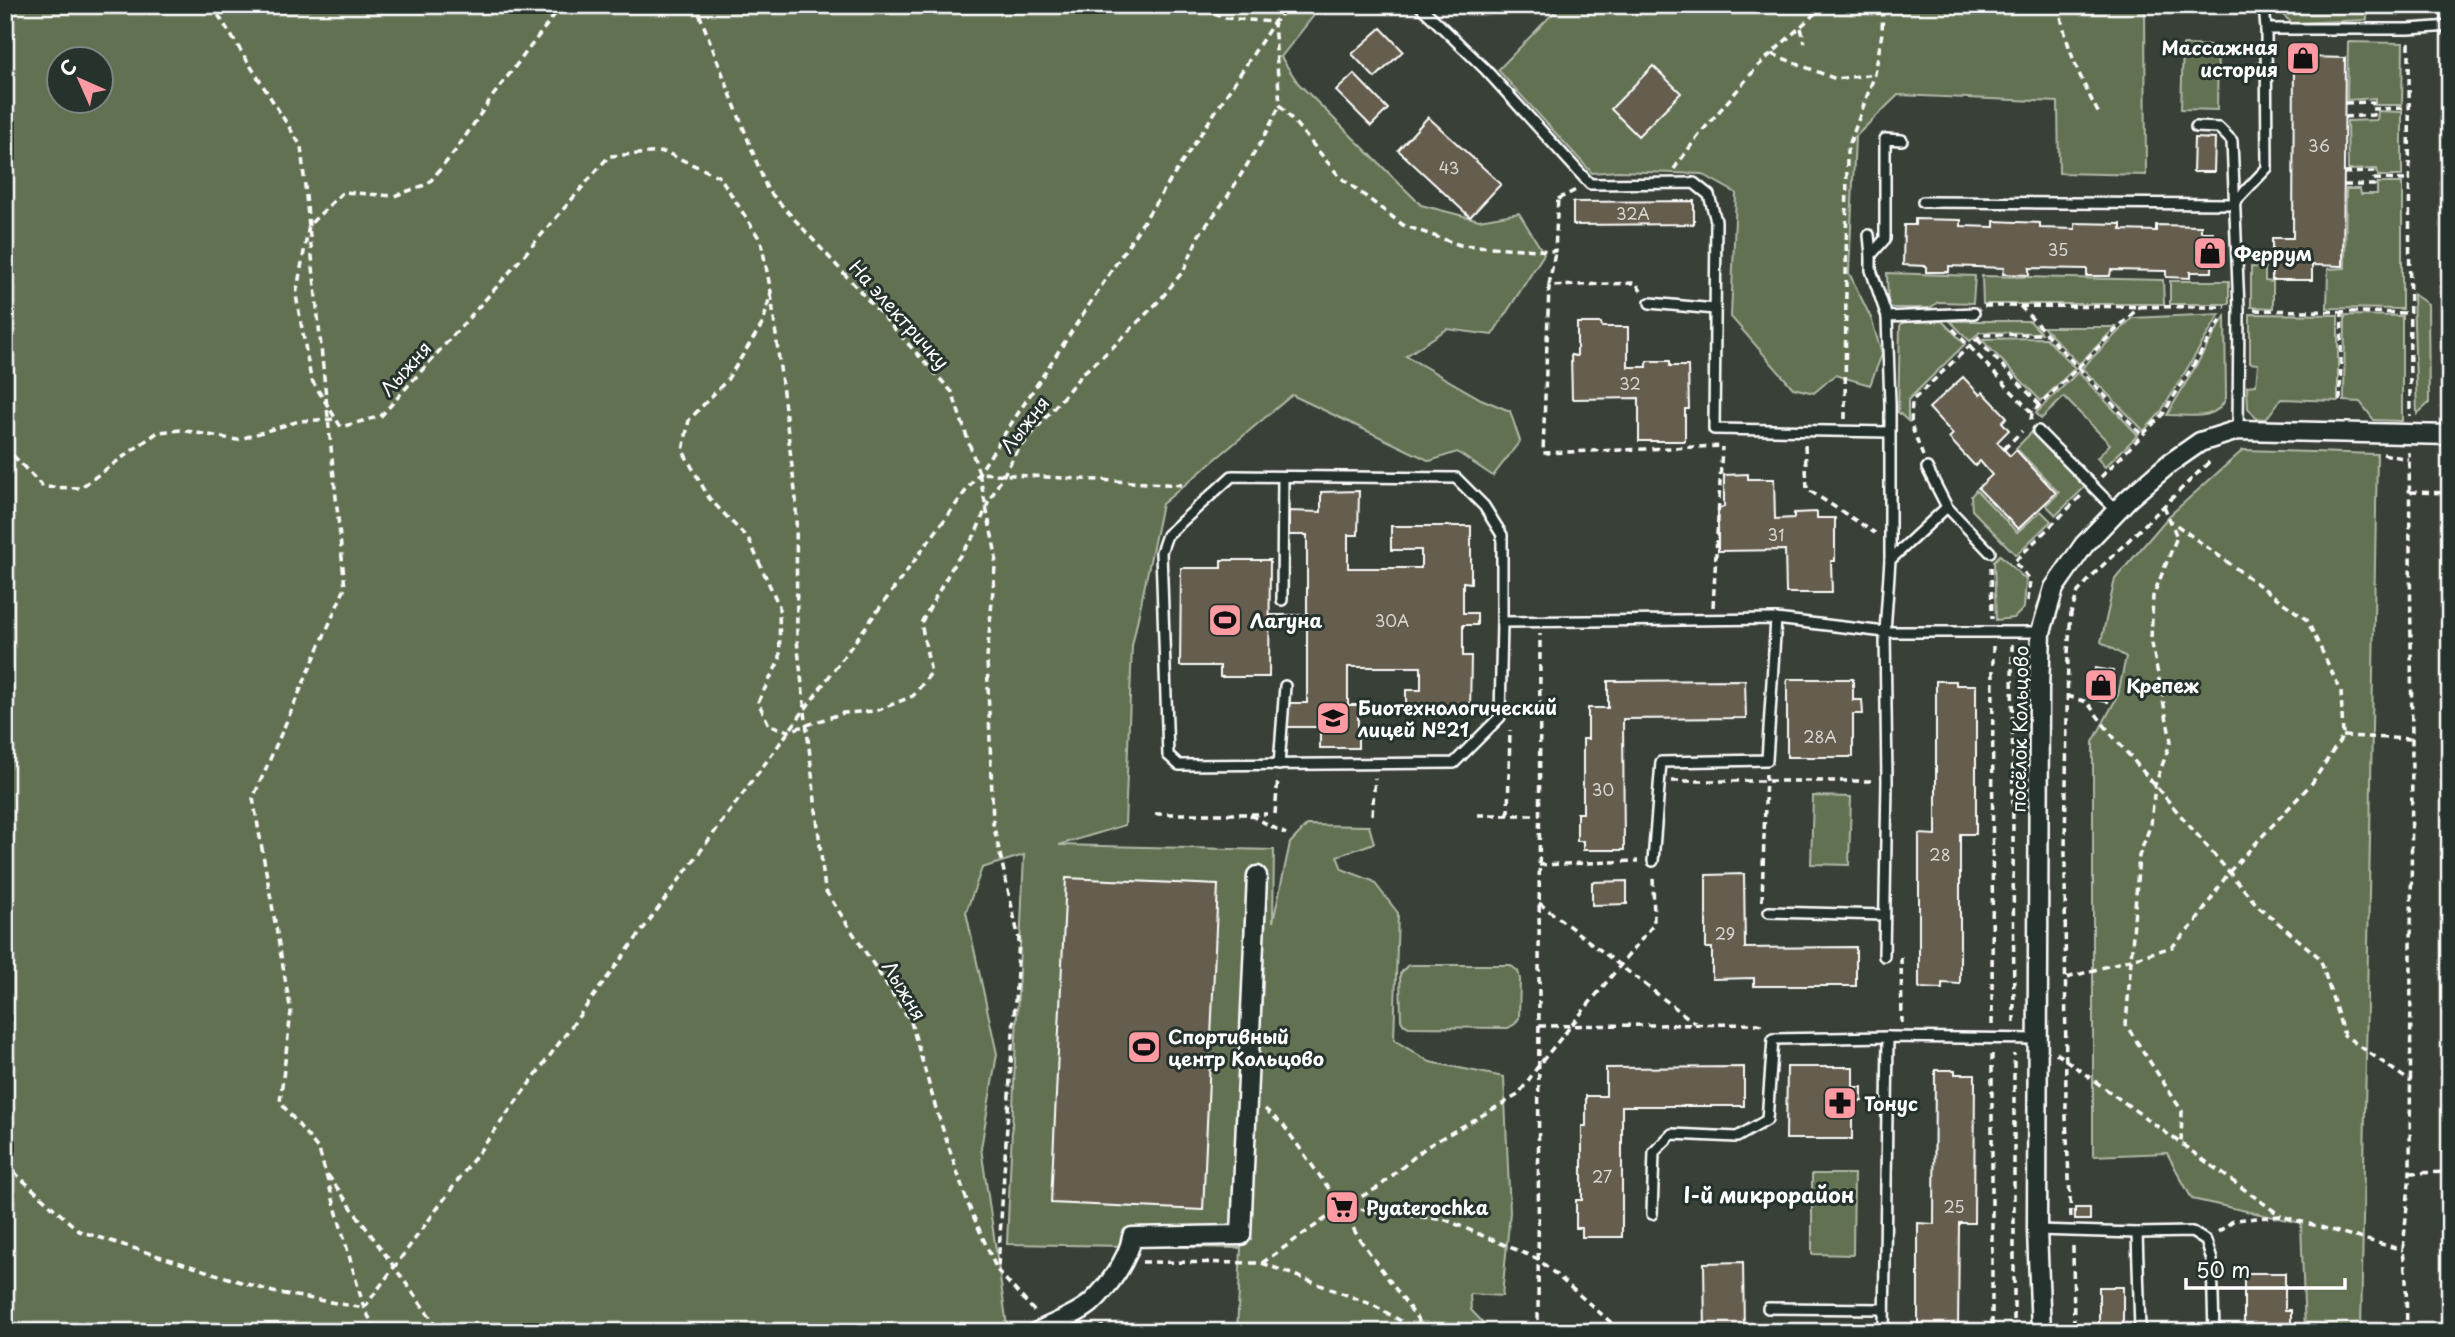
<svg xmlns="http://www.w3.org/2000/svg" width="2455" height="1337" font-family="'Playpen Sans',sans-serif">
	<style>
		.green { fill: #637152; stroke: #b1b8a8; stroke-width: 2; fill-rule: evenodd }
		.building { fill: #655d4e; stroke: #fff; stroke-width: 2 }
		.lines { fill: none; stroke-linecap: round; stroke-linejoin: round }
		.lane-casing { stroke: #fff; stroke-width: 14 }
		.street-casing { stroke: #fff; stroke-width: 23 }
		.path { stroke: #fff; stroke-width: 3.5; stroke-dasharray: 7 5; stroke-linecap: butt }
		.lane { stroke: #26332d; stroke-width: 9 }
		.street { stroke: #26332d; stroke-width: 18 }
		.labels { text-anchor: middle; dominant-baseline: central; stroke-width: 6; stroke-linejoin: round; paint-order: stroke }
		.number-label { font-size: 16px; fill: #d8d6d3 }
		.poi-label { font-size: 19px; font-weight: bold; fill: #fff; stroke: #26332d; text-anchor: start }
		.street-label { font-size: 19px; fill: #fff; stroke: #26332d }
		.neighbourhood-label { font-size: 21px; font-weight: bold; fill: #fff; stroke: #26332d }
	</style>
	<rect width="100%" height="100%" fill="#394037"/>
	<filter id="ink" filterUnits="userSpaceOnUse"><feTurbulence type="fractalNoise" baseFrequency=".0143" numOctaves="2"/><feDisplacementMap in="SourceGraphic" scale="14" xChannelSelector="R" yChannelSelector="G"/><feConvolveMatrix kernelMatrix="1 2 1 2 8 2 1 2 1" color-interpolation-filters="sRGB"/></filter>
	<g filter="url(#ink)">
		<g class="green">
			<path d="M5 5H1322L1281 57 1298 83 1421 205 1479 220 1519 213 1544 254 1492 335 1447 329 1406 356 1481 399 1510 411 1520 441 1493 476 1457 452 1430 461 1292 395 1162 504 1132 646 1125 825 1059 845 1274 850 1273 922 1290 843 1307 825 1369 826 1374 843 1337 856 1342 869 1373 881 1398 913 1394 1040 1430 1062 1504 1077 1510 1212 1502 1296 1470 1294 1471 1310 1492 1332H1237L1241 1248 1007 1244 1024 855 982 868 966 912 997 1054 981 1148 1008 1332H5ZM60 60H102V102H60Z"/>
			<path d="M1561 5H2145L2146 175 2059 173 2058 102 1898 95 1855 137 1849 273 1871 318 1882 354 1870 385 1835 375 1814 393 1793 388 1731 317 1736 193 1702 174 1618 171 1592 173 1498 70Z"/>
			<path d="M2367 6V20L2292 23 2275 8Z"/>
			<path d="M2348 42 2403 43 2402 105H2375V98L2347 100Z"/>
			<path d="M2183 45 2218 46 2217 110 2181 109Z"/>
			<path d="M2378 111 2402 112V176H2378L2377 169 2348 170 2347 121 2377 120Z"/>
			<path d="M2377 183H2402V309L2327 308 2328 269 2345 268 2346 189H2360L2361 194H2377Z"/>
			<path d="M2251 267 2265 268V281L2273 282V308L2251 307Z"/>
			<path d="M1887 273 1975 276 1973 303 1938 302 1930 308H1888Z"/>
			<path d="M1982 276 2163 280 2164 304H1983Z"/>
			<rect x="2170" y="281" width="59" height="23"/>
			<path d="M2413 294 2428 304 2429 403 2417 414Z"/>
			<path d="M2220 314 2161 412 2144 431 2082 368 2132 318Z"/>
			<path d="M2250 314 2338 315V401L2281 399 2266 419 2256 418 2248 408 2247 386 2256 385 2258 364 2250 363Z"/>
			<path d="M2345 315 2402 316V421L2374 420 2360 402 2344 401Z"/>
			<path d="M2225 316 2226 398C2216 422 2190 415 2167 415Z"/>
			<path d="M1942 321 1965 344 1908 400V421L1898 412 1900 326 1903 322Z"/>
			<path d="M1950 321H2030L2041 333 1980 332 1970 341Z"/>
			<path d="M2043 327H2116L2079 364Z"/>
			<path d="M2046 338 2075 368 2041 401 1981 339Z"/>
			<path d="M2078 372 2138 435 2105 467 2097 458 2110 444 2064 397 2041 419 2036 413Z"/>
			<path d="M2033 431 2086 486 2056 515 2046 505 2059 493 2016 448Z"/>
			<path d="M2243 450 2377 454 2361 1332H2305L2301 1223 2192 1199 2167 1153 2093 1156V742L2118 695 2126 657 2101 642 2115 579 2169 516Z"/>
			<path d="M1976 490 2017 532 2041 511 2051 521 2016 555 1972 510 1971 496Z"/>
			<path d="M2000 555 2026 580 2024 608 2014 618 1996 620 1994 561Z"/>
			<path d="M1813 796 1851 797 1849 865 1811 864Z"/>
			<path d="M1412 965H1510L1518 971 1520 979 1519 1018 1515 1024 1508 1028 1409 1027 1403 1024 1401 1020 1400 974 1407 966Z"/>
			<path d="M1812 1174H1854L1853 1255 1812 1254Z"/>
		</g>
		<g class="building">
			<path d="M1381 28 1403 51 1375 78 1352 54Z"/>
			<path d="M2302 51 2309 57 2345 58 2343 266 2312 265V280H2272V238H2293L2294 58Z"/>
			<path d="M1653 66 1681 93 1638 136 1611 109Z"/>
			<path d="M1354 74 1388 109 1371 126 1336 91Z"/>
			<path d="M1428 117 1501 184 1470 217 1398 150Z"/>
			<path d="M2194 138 2215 139 2214 172H2193Z"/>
			<path d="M1694 201V224L1573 225V202Z"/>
			<path d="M1915 219 1961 220V226L1994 227V221L2040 223V228L2075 229V223L2121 224V230L2156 231V225L2201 226V232H2213L2212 272H2190V278L2166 277V271L2111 270 2110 276H2087V269L2029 268V275L2003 274 2004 268 1949 266V272H1926V266L1903 265 1904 225H1915Z"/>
			<path d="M1577 323H1601L1602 327H1628V367H1647V361H1670V366H1688L1689 409H1685V441H1639V398L1572 399 1571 355 1577 356Z"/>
			<path d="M1963 377 1980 395 1983 392 2007 417 2002 422 2009 430 1997 442 2010 456 2016 450 2056 493 2018 529 1978 488 1992 475 1980 461 1975 466 1949 438 1953 434 1929 408Z"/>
			<path d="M1748 474V479H1774L1775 519 1794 518V513L1817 512V518H1835V561H1831L1832 593H1786L1785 550 1718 551V508L1724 507V475Z"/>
			<path d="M1359 491 1358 535H1348V568H1421V550H1391V526H1471V583L1463 582V613H1477V625H1463V656H1471L1470 712H1406V690H1421V667H1348V705H1358V748H1320V727H1287V703H1307V535H1289V511L1321 512V492Z"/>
			<path d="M1221 560H1270L1269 677H1220V666H1180L1181 568H1221Z"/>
			<rect x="1270" y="615" width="37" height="11"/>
			<path d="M2095 668 2113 671 2108 702 2089 699Z"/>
			<path d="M1787 679H1853V700H1862L1863 714H1853V757H1787Z"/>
			<path d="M1745 680 1746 718 1623 719 1624 850H1583V841H1577V813H1583V739H1588V708H1608V681Z"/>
			<path d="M1936 681H1956V685H1976V834H1960V984L1942 983V989L1919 988V834L1936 835Z"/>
			<path d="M1744 874 1745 948 1856 947V986H1754V978L1712 979V948H1706V875Z"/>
			<path d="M1066 878 1218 885 1203 1210 1051 1203Z"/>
			<path d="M1627 881V904L1592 905V882Z"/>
			<path d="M1744 1067V1106H1622V1237H1582V1228H1576V1200H1582V1126H1586V1096H1606V1068Z"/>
			<path d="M1787 1067H1853V1087H1862V1101H1852V1139H1786Z"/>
			<path d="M1935 1070H1955V1074H1975L1974 1223H1959L1958 1332H1918V1223L1934 1224Z"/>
			<rect x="2075" y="1208" width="15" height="12"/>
			<path d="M1743 1262 1744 1332H1705L1704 1263Z"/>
			<path d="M2244 1273H2285V1310H2291V1332H2244Z"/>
			<rect x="2099" y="1287" width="24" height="45"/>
		</g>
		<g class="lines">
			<g class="lane-casing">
				<g id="lane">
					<path d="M1419 5 1485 69 1590 184 1694 183 1709 195 1716 221 1714 429 1889 432"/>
					<path d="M2264 5 2266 29"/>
					<path d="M2196 127 2219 128 2232 141 2239 309 2238 430"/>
					<path d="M1923 202 2233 204 2267 168 2266 29H2409L2450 26"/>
					<path d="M1869 235 1871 255"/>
					<path d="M1650 303 1715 309"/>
					<path d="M1887 317 1974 313"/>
					<path d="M2038 431 2117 511"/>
					<path d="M1927 468 1947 507 1990 552"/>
					<path d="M1890 560 1947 507"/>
					<path d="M1282 600 1283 477"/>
					<path d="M1502 622V535L1484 506 1456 478 1232 476 1167 535 1161 552 1168 755 1179 765 1454 763 1500 717 1502 622 1776 619 1885 632H2041"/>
					<path d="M1279 765 1285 686"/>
					<path d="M1653 861 1661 762 1767 760 1776 619"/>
					<path d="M1769 912 1884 915"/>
					<path d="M1884 956 1887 781 1885 632 1890 560V404L1887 317 1871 270V255L1885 239V139L1902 140"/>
					<path d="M1652 1214 1654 1152 1672 1134 1737 1137 1767 1120 1773 1039 1888 1037 2037 1039"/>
					<path d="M2037 1230 2137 1233 2192 1232 2206 1241 2212 1260 2214 1332"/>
					<path d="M2137 1233 2140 1329"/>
					<path d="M1768 1308 1884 1309"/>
					<path d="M1884 1332 1888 1037"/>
				</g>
			</g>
			<g class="street-casing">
				<g id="street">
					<path d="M1037 1332C1054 1323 1077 1315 1091 1303 1108 1287 1128 1260 1132 1237L1241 1235 1257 876"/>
					<path d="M2041 1332 2037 1230 2039 689 2041 632 2054 588 2084 545 2128 499 2170 463 2200 442 2238 430 2450 435"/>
				</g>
			</g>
			<g class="path">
				<path d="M212 5 301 146 345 588 253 798 291 1012 280 1102 319 1150 364 1308 377 1332"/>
				<path d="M562 5 492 97 456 150 428 184 394 196 343 192 309 225 296 295 311 379 341 427 381 416 501 282 609 156 665 152 720 177 761 241 771 292 763 323 727 380 689 420 683 451 709 498 749 540 779 606 780 659 758 702 769 725 789 731 843 713 876 711 913 696 931 673 921 623 954 564 975 535 989 501 1016 453 1083 373 1112 348 1160 300 1184 270 1199 235 1226 199 1263 139 1280 105"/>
				<path d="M692 5 699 13 767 189 952 392 979 473 1182 485"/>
				<path d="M1191 5 1225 18 1274 22 1280 105"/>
				<path d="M2059 5C2065 44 2080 79 2099 114"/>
				<path d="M2369 5 2370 15"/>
				<path d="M1801 28 1805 43"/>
				<path d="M2409 42 2410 416"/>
				<path d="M1772 54 1836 79 1875 74"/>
				<path d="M2345 103 2373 102 2372 109"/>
				<path d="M1280 105 1340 177 1403 225 1460 245 1555 251 1558 197"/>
				<path d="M2372 109 2409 108"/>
				<path d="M2344 117 2373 115 2372 109"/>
				<path d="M1674 169 1698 136 1758 66 1824 5"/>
				<path d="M2344 173 2374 172V179"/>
				<path d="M2374 179 2409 180"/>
				<path d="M2344 185H2374V179"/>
				<path d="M1558 199 1576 190"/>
				<path d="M1549 285 1555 252"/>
				<path d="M1641 291 1636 283 1549 286 1543 453 1722 446"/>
				<path d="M771 294 796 499 797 640 825 890 911 1022 937 1112 968 1204 997 1270 1036 1313"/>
				<path d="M1984 306 2225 307"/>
				<path d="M2020 306 2143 436"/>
				<path d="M2254 310 2409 313"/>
				<path d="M1953 329 2032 413"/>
				<path d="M1977 339 2040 405"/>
				<path d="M2340 401 2342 311"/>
				<path d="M1845 419 1847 151 1875 74 1882 33 1883 5"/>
				<path d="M2031 420 2032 413 2140 306"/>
				<path d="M1805 445 1807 489 1875 533"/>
				<path d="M5 447 43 487 80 488 158 432 181 430 237 440 299 421 336 419"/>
				<path d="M2004 449 2022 431"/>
				<path d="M2383 454 2408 459"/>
				<path d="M1923 456 1911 425 1912 401 1981 335 2046 334"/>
				<path d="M979 473 996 555 987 658 993 823 1019 939 998 1267"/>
				<path d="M2101 477 2163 414 2223 317"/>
				<path d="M2410 492 2450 493"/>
				<path d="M2164 506 2177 537 2153 596 2151 639 2171 741 2155 785 2151 824 2139 856 2126 1025 2182 1111 2181 1143"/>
				<path d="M1991 567 1992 619"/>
				<path d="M2028 601 2030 579 2014 562 2083 494"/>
				<path d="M1713 607 1722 447"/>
				<path d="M2012 644 2014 1025"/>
				<path d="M2067 696 2087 702 2111 734 2258 906 2320 958 2344 1035 2411 1082"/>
				<path d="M2343 736 2412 739"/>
				<path d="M1672 781H1875"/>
				<path d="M1155 814H1267"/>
				<path d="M1275 814 1278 778"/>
				<path d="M1250 815 1286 834"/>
				<path d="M1372 815 1375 778"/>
				<path d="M1478 815H1540"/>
				<path d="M1508 815 1510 730"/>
				<path d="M1539 865 1638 861"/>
				<path d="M1762 901 1766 772"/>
				<path d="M1539 903 1695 1023"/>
				<path d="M1901 957 1902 1023"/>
				<path d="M2067 978 2172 947 2195 923 2229 872 2312 783 2343 736 2341 691 2307 620 2171 521"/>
				<path d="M1992 1025 1993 644"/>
				<path d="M1539 1026 1759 1024 1764 1029"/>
				<path d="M2056 1053 2281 1216"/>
				<path d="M1992 1054V1332"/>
				<path d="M1265 1109 1284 1126 1342 1207 1446 1220 1538 1259 1622 1332"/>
				<path d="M5 1164 79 1231 273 1292 364 1308 979 473 1274 22 1290 5"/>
				<path d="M2410 1173 2450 1172"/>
				<path d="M328 1175 441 1332"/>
				<path d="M1342 1207 1358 1237 1427 1332"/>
				<path d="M2071 1217 2066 1118 2065 851 2068 653 2071 613 2078 592 2096 572 2209 462"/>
				<path d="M2218 1232 2234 1220 2281 1216 2403 1250"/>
				<path d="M2073 1246 2074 1332"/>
				<path d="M1142 1262 1262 1263 1373 1305 1420 1332"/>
				<path d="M1262 1263 1342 1207 1379 1187 1426 1147 1518 1095 1539 1065 1654 924 1653 874"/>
				<path d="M1102 1332V1320"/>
				<path d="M1538 1332 1540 634"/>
				<path d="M2014 1332V1054"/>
				<path d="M2407 1332 2406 1280 2403 1250 2410 1173 2412 739 2409 452"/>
			</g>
			<use href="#lane" class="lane"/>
			<use href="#street" class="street"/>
		</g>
	</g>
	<defs>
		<g id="shop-square" transform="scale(1.75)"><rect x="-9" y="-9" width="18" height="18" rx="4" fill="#ff9aa2" stroke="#26332d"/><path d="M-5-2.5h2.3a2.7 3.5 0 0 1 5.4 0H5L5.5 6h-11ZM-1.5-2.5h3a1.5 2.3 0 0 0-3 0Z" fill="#111"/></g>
		<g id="stadium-square" transform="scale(1.75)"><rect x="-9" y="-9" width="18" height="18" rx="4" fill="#ff9aa2" stroke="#26332d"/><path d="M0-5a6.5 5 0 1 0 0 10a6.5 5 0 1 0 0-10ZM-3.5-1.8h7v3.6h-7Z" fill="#111"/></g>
		<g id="school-square" transform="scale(1.75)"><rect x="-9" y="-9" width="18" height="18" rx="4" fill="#ff9aa2" stroke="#26332d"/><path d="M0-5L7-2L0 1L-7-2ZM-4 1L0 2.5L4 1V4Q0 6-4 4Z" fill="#111"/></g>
		<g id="pharmacy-square" transform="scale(1.75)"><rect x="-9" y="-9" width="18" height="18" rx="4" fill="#ff9aa2" stroke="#26332d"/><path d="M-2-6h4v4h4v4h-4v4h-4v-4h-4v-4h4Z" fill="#111"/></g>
		<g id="supermarket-square" transform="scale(1.75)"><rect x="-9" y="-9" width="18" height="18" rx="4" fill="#ff9aa2" stroke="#26332d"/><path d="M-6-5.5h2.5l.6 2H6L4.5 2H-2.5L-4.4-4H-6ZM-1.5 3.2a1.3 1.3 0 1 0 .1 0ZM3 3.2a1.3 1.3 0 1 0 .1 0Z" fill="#111"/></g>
	</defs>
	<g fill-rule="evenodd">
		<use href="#shop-square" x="2303" y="58"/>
		<use href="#shop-square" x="2210" y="253"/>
		<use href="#stadium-square" x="1225" y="620"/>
		<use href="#shop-square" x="2101" y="685"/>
		<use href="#school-square" x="1333" y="718"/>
		<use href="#stadium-square" x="1144" y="1047"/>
		<use href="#pharmacy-square" x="1840" y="1103"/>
		<use href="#supermarket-square" x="1342" y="1207"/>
	</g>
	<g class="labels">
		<g class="number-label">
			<text x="2319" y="145">36</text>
			<text x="1449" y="167">43</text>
			<text x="1633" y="213">32А</text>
			<text x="2058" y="249">35</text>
			<text x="1630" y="383">32</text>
			<text x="1776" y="534">31</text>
			<text x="1392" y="620">30А</text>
			<text x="1820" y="736">28А</text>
			<text x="1603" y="789">30</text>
			<text x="1940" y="854">28</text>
			<text x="1725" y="933">29</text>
			<text x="1602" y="1176">27</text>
			<text x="1954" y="1206">25</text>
		</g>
		<g class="poi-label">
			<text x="2278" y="47" text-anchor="end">Массажная<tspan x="2278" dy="22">история</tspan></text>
			<text x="2234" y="253">Феррум</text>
			<text x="1250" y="620">Лагуна</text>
			<text x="2126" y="685">Крепеж</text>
			<text x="1358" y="707">Биотехнологический<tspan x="1358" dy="22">лицей №21</tspan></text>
			<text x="1168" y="1036">Спортивный<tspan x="1168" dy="22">центр Кольцово</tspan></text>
			<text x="1864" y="1103">Тонус</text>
			<text x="1366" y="1207">Pyaterochka</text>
		</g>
		<g class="street-label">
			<text transform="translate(900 314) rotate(48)">На электричку</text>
			<text transform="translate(405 368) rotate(-48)">Лыжня</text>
			<text transform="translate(1024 424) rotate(-52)">Лыжня</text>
			<text transform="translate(2019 729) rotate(-89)">посёлок Кольцово</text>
			<text transform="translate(905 990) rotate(59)">Лыжня</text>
		</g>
		<g class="neighbourhood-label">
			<text x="1769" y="1194">I-й микрорайон</text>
		</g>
	</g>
	<rect width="2455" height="1337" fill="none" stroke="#26332d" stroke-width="28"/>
	<rect x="14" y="14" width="2427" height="1309" fill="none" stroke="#fff" stroke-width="2.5" filter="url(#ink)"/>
	<g transform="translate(80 80) rotate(315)"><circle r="33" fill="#26332d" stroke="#7d8581" stroke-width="2"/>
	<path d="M0-5L12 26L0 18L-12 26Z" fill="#ff9aa2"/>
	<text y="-10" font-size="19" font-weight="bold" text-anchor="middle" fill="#ffffff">С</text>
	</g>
	<path d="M2186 1278v10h159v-10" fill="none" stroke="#ffffff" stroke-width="3.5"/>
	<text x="2196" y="1278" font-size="21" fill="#ffffff" stroke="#26332d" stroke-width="5" paint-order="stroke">50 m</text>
</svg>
